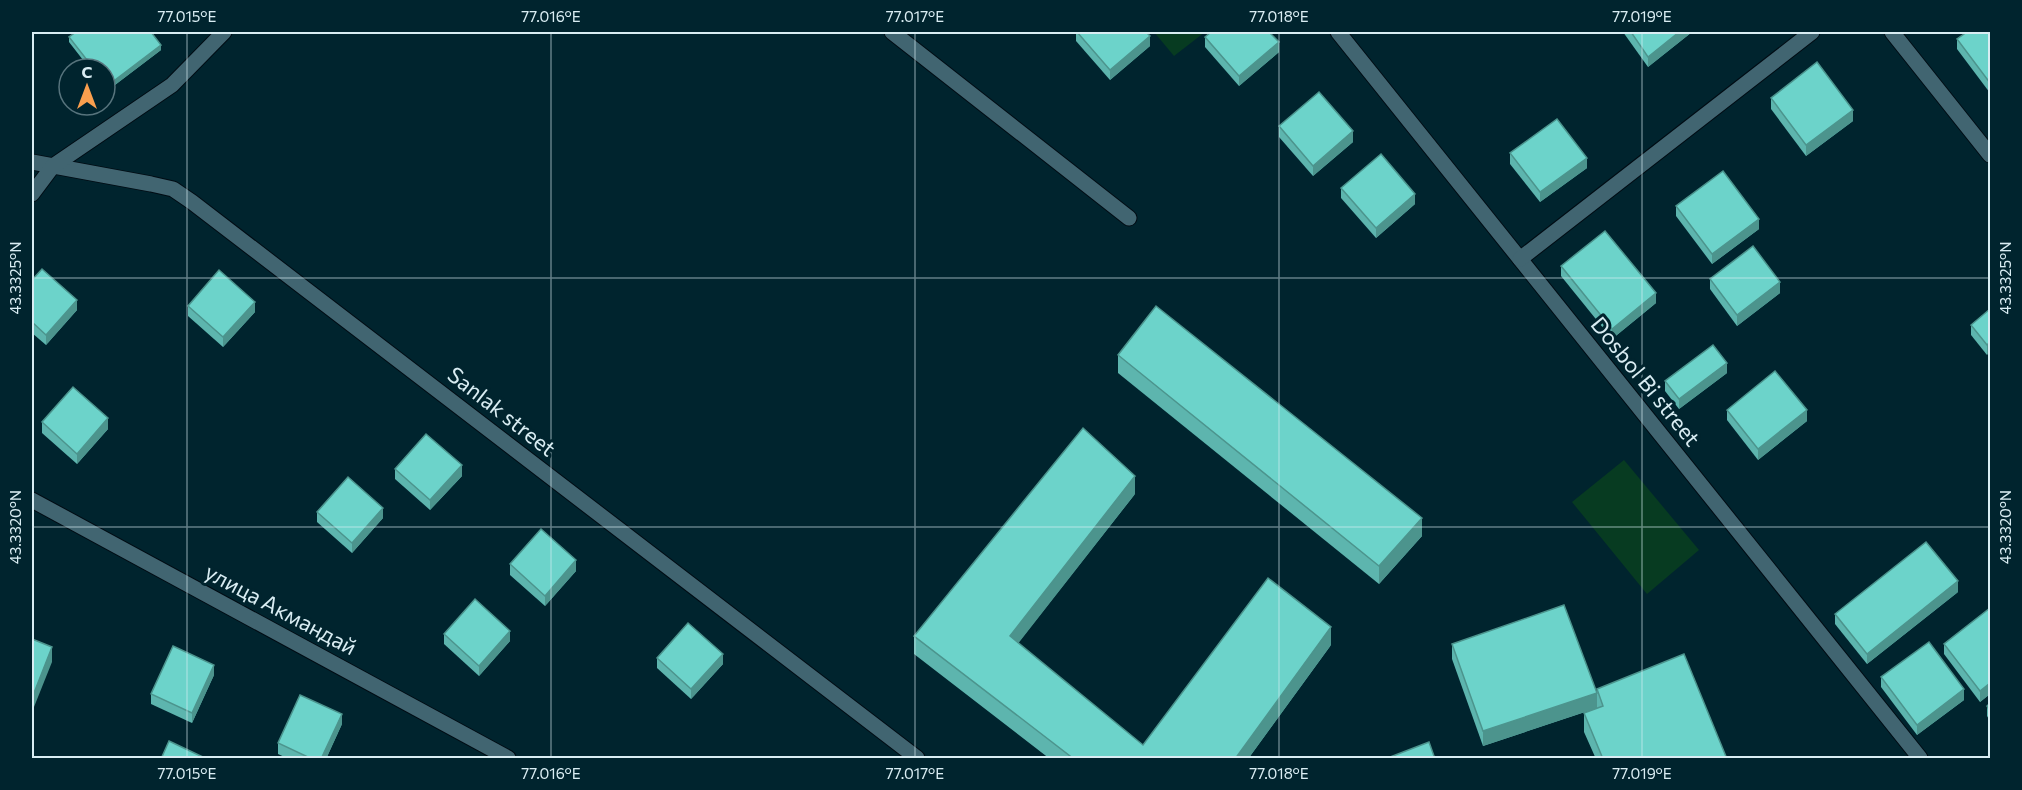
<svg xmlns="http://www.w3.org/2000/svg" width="2022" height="790" font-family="Commissioner,sans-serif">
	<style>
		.green { fill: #073b21 }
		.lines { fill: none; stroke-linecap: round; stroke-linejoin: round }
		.minor-casing { stroke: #000c14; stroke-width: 17 }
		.tertiary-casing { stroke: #000c14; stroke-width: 17 }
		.minor { stroke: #416571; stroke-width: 15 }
		.tertiary { stroke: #416571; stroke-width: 15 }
		.wall { fill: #5db5ae }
		.shaded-wall { fill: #4c948d }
		.building { fill: #6cd3ca; stroke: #4c948d; stroke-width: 1.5 }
		.ticks { fill: none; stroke: #d9edf3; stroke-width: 1.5; stroke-opacity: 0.45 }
		.labels { text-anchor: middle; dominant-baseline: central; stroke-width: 6; stroke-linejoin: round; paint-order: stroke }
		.street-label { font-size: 22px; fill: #d9edf3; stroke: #00242e }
		.neatline { fill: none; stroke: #d9edf3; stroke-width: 2 }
		.ticks-label { font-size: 15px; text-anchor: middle; fill: #d9edf3 }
	</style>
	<rect width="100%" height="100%" fill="#00242e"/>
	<g class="green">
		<path d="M1154 32H1205L1174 56Z"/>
		<path d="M1624 460 1699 550 1647 594 1572 502Z"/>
	</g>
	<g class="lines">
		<g class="minor-casing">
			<g id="minor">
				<path d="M892 32 1129 218"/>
				<path d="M1338 32 1920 758"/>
				<path d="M32 162 151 184 173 189 192 202 917 758"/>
				<path d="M1520 259 1812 32"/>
				<path d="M32 500 508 758"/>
			</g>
		</g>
		<g class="tertiary-casing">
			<g id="tertiary">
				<path d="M1892 32 1990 155"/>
				<path d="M32 194 53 166 172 85 224 32"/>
			</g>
		</g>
		<use href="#minor" class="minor"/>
		<use href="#tertiary" class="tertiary"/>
	</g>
	<g class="wall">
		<path d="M1076 32H1146L1150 46 1110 80 1076 41Z"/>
		<path d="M1623 32H1692L1648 67Z"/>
		<path d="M1990 32V93L1957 49V39Z"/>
		<path d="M69 37 161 50 107 91 105 89V69H90L69 42Z"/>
		<path d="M1205 37 1279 52 1239 86 1205 47Z"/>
		<path d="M1771 98 1853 121 1806 156 1771 109Z"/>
		<path d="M1279 126 1353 142 1313 176 1279 137Z"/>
		<path d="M1510 153 1587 168 1540 202 1510 164Z"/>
		<path d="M1341 188 1415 204 1376 238 1341 198Z"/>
		<path d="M1676 206 1759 229 1712 264 1676 216Z"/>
		<path d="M1561 266 1656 303 1612 339 1561 276Z"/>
		<path d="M1710 279 1780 293 1737 326 1710 289Z"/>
		<path d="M32 280 77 310 46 345 32 333Z"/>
		<path d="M188 306 255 312 223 347 188 316Z"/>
		<path d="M1990 309 1987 355 1971 335V325Z"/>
		<path d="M1118 355 1422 536 1379 584 1118 373Z"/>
		<path d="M1727 373 1679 409 1665 391V381Z"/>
		<path d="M1727 410 1807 421 1758 460 1727 420Z"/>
		<path d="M42 422 108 429 77 464 42 433Z"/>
		<path d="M395 469 462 476 430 510 395 479Z"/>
		<path d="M1135 494 1018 643 1143 745 1331 645 1248 759H1050L914 654V636Z"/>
		<path d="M317 512 383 518 352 553 317 522Z"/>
		<path d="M510 564 576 571 545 606 510 575Z"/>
		<path d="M1958 592 1867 664 1835 624V614Z"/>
		<path d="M1990 608V694L1980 702 1944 654V644Z"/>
		<path d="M444 634 510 641 479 676 444 644Z"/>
		<path d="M1452 644 1597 708 1483 746 1452 659Z"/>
		<path d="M657 658 723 664 691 699 657 668Z"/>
		<path d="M214 675 192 723 151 704V694Z"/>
		<path d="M1881 677 1964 700 1917 735 1881 687Z"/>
		<path d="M1597 689 1727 759H1596L1584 732V713L1597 708Z"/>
		<path d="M1990 703V721L1987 716V706Z"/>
		<path d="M342 724 326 759H289L278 754V743Z"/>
	</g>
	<g class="shaded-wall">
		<path d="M1679 32H1692L1648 67V57Z"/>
		<path d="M1150 36V46L1110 80V70Z"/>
		<path d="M1279 42V52L1239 86V76Z"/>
		<path d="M161 45V50L107 91V86Z"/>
		<path d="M1853 110V121L1806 156V145Z"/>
		<path d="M1353 131V142L1313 176V166Z"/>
		<path d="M1587 158V168L1540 202V192Z"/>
		<path d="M1415 194V204L1376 238V228Z"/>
		<path d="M1759 219V229L1712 264V254Z"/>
		<path d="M1780 282V293L1737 326V315Z"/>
		<path d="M1656 293V303L1612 339V329Z"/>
		<path d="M77 300V310L46 345V335Z"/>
		<path d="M255 302V312L223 347V337Z"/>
		<path d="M1990 342V352L1987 355V345Z"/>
		<path d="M1727 363V373L1679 409V399Z"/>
		<path d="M1807 410V421L1758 460V449Z"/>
		<path d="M108 418V429L77 464V454Z"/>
		<path d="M462 465V476L430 510V500Z"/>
		<path d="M1135 476V494L1010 654V636Z"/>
		<path d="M383 508V518L352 553V543Z"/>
		<path d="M1422 518V536L1379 584V566Z"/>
		<path d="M576 560V571L545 606V596Z"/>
		<path d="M1958 581V592L1867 664V654Z"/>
		<path d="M1331 627V645L1248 759H1235Z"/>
		<path d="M510 631V641L479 676V666Z"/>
		<path d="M52 647V662L32 712V698Z"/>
		<path d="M723 654V664L691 699V689Z"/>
		<path d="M214 665V675L192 723V713Z"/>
		<path d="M1990 683V694L1980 702V691Z"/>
		<path d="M1964 689V700L1917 735V725Z"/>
		<path d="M1597 693V708L1483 746V731Z"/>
		<path d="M342 714V724L326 759H321Z"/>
	</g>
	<g class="building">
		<path d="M76 32H151L161 45 107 86 105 84V69H94L69 37Z"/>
		<path d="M1077 32H1146L1150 36 1110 70Z"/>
		<path d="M1211 32H1269L1279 42 1239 76 1205 37Z"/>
		<path d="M1631 32H1679L1648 57Z"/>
		<path d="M1967 32H1990V83L1957 39Z"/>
		<path d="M1817 62 1853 110 1806 145 1771 98Z"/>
		<path d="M1319 92 1353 131 1313 166 1279 126Z"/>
		<path d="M1557 119 1587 158 1540 192 1510 153Z"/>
		<path d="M1381 154 1415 194 1376 228 1341 188Z"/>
		<path d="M1723 171 1759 219 1712 254 1676 206Z"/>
		<path d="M1605 231 1656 293 1612 329 1561 266Z"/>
		<path d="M1753 246 1780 282 1737 315 1710 279Z"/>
		<path d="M42 269 77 300 46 335 32 322V280Z"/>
		<path d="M219 270 255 302 223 337 188 306Z"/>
		<path d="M1156 306 1422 518 1379 566 1118 355Z"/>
		<path d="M1990 309V342L1987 345 1971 325Z"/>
		<path d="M1713 345 1727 363 1679 399 1665 381Z"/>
		<path d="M1775 371 1807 410 1758 449 1727 410Z"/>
		<path d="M73 387 108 418 77 454 42 422Z"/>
		<path d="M1083 428 1135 476 1010 636 1143 745 1268 578 1331 627 1235 759H1074L914 636Z"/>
		<path d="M426 434 462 465 430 500 395 469Z"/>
		<path d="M348 477 383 508 352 543 317 512Z"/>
		<path d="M541 529 576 560 545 596 510 564Z"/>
		<path d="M1926 542 1958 581 1867 654 1835 614Z"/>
		<path d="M475 599 510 631 479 666 444 634Z"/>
		<path d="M1564 605 1597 693 1483 731 1452 644Z"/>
		<path d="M1990 608V683L1980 691 1944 644Z"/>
		<path d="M688 623 723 654 691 689 657 658Z"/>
		<path d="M32 639 52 647 32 698Z"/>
		<path d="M1929 642 1964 689 1917 725 1881 677Z"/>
		<path d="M173 646 214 665 192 713 151 694Z"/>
		<path d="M1684 654 1727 759H1603L1584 713 1603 706 1597 689Z"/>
		<path d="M300 695 342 714 321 759H312L278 743Z"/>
		<path d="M1990 703V711L1987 706Z"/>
		<path d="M169 741 207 759H161Z"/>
		<path d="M1429 742 1435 759H1385Z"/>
	</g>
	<path class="ticks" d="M187 32V758M551 32V758M915 32V758M1279 32V758M1642 32V758M32 278H1990M32 527H1990"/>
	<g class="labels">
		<g class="street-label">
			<text transform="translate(1646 381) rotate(51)">Dosbol Bi street</text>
			<text transform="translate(502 411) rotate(38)">Sanlak street</text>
			<text transform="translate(281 609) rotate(28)">улица Акмандай</text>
		</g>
	</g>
	<rect width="2022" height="790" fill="none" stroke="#00242e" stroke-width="66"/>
	<g transform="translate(87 87)"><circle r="28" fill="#00242e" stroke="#57747d" stroke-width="1.5"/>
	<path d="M0-4.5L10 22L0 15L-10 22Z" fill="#fa9f4e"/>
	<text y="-9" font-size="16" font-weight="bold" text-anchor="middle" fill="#d9edf3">С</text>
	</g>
	<rect x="33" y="33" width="1956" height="724" class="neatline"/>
	<g class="ticks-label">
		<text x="187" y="22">77.015°E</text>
		<text x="551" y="22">77.016°E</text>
		<text x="915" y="22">77.017°E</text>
		<text x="1279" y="22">77.018°E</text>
		<text x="1642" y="22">77.019°E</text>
		<text transform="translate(16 278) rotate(-90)" y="5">43.3325°N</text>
		<text transform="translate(2006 278) rotate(-90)" y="5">43.3325°N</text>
		<text transform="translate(16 527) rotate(-90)" y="5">43.3320°N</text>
		<text transform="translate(2006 527) rotate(-90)" y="5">43.3320°N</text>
		<text x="187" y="779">77.015°E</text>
		<text x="551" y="779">77.016°E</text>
		<text x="915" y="779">77.017°E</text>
		<text x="1279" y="779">77.018°E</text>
		<text x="1642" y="779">77.019°E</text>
	</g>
</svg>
